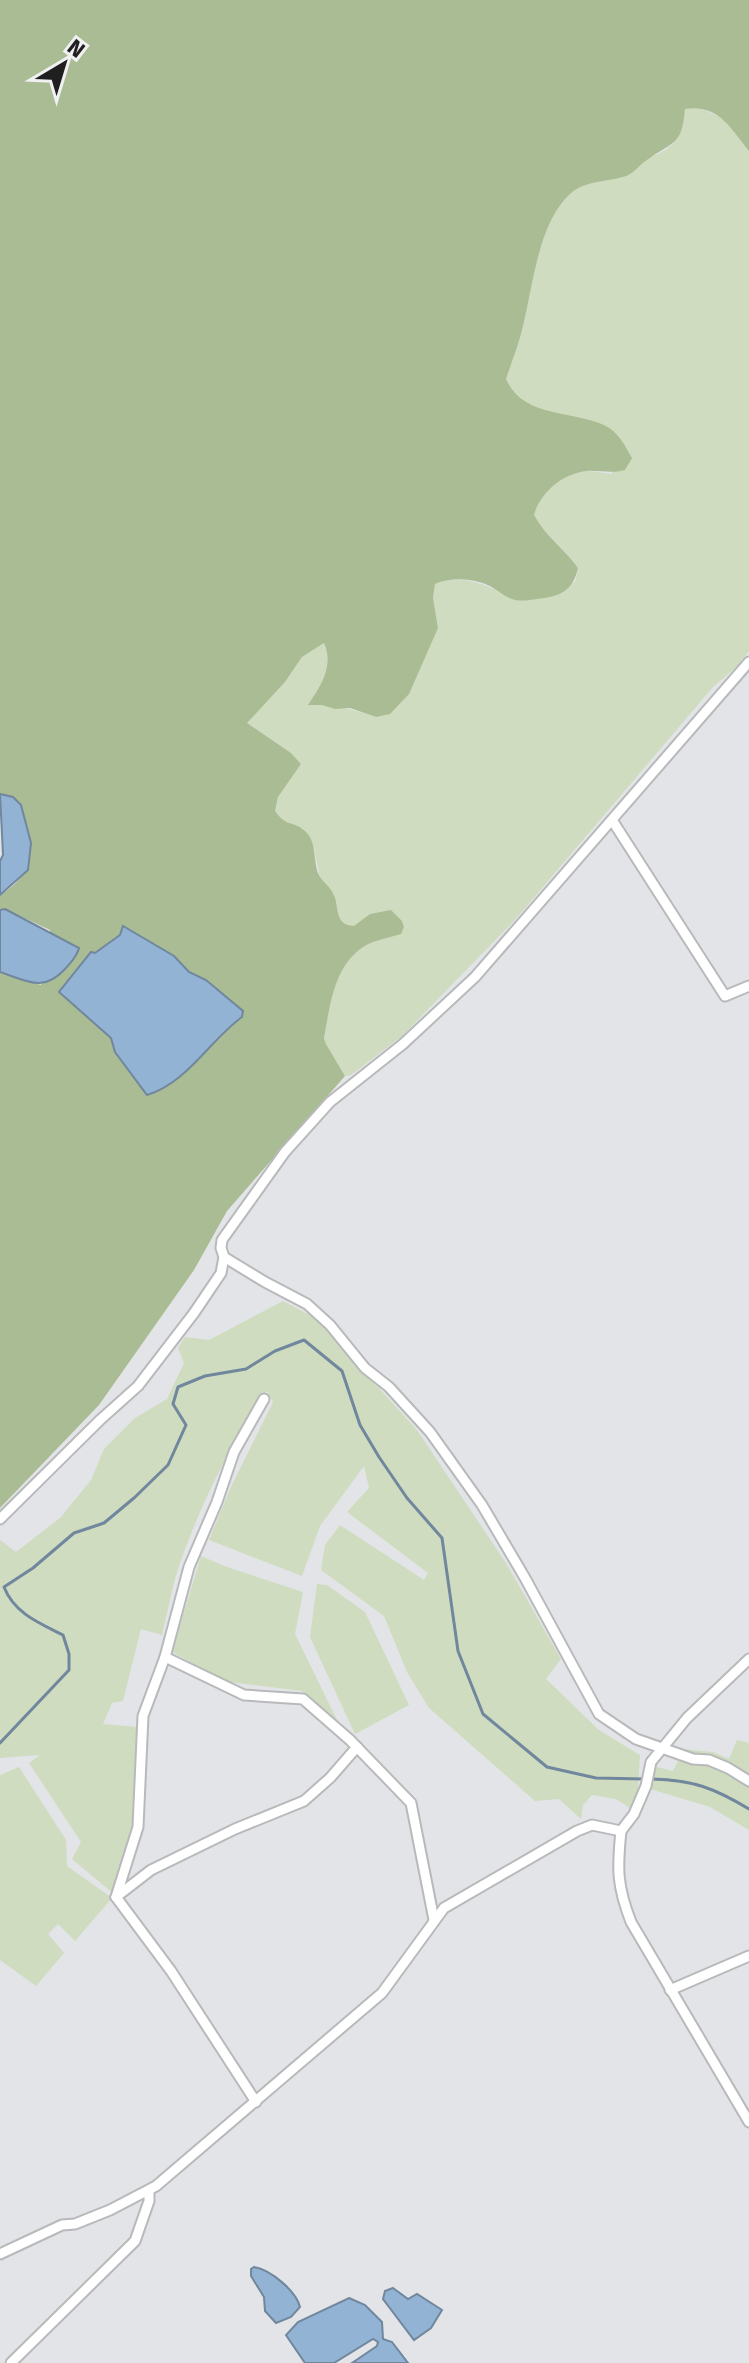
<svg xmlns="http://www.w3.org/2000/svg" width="749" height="2363" font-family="'Fira Sans',sans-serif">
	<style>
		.green { fill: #cfdcbf }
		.forest { fill: #aabc93; fill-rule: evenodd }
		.water { fill: #93b3d4; stroke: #70879e; stroke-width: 2 }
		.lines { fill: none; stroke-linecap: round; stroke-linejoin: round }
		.stream { stroke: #70879e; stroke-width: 3 }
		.street-casing { stroke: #b8b9bb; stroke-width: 13 }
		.street { stroke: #fff; stroke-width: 9 }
	</style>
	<rect width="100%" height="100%" fill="#e3e4e7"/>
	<g class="green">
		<path d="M699 107 724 119 749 151V651L739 665 713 687 514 921 402 1036 351 1075 345 1076 326 1044 324 1037C330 1007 333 971 359 950 369 941 388 938 400 934L404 927 402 921 370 914 354 927C337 925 334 908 334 894L320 878 314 848 303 829 282 822 275 811 278 797 301 764 291 753 246 723 285 682 302 657 324 643C333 666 322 684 309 704 332 705 354 709 376 717L438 628 433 598 435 584C463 573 488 585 513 599L575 582 578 568C565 548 545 535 533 515 540 493 562 474 586 471 594 471 604 473 612 474L605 425C571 417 522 414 506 379 512 361 519 344 523 326 533 284 536 225 570 194 584 181 605 182 622 177 634 174 638 166 647 160 653 155 662 153 668 148 679 139 684 123 685 109Z"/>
		<path d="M283 1301 315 1318 417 1430 506 1563 561 1659 546 1679 599 1730 640 1755 638 1792 633 1810 616 1799 592 1795 583 1805 581 1819 559 1799 535 1801 429 1708 407 1672 384 1616 321 1570 325 1545 340 1525 424 1580 428 1573 347 1512 369 1488 364 1466 320 1526 302 1576 209 1540 231 1487 273 1402 267 1391C231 1443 201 1503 180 1563 172 1586 168 1611 162 1635L141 1629 123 1701 112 1703 103 1724 137 1727 136 1827 114 1894 72 1859 81 1842 29 1763 40 1755 0 1758V1540L16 1552 60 1518 91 1480 104 1449 135 1418 167 1399 184 1363 178 1348 185 1337 209 1340Z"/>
		<path d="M201 1556 227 1567 303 1592 295 1634 338 1722 302 1691 229 1682 172 1652Z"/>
		<path d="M317 1584 327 1585 365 1612 409 1705 355 1734 310 1637Z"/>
		<path d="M737 1740 749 1743V1830L710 1807 650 1789 657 1767 673 1771 679 1759 676 1746 681 1749 713 1752 729 1759Z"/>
		<path d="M19 1767 66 1840 67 1866 112 1898 75 1941 58 1924 48 1934 64 1953 36 1986 0 1960V1775Z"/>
	</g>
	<path class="forest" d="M0 0H749V151C730 128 719 104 685 109 682 146 673 141 647 160 638 166 634 174 623 177 605 182 584 181 570 194 538 223 533 286 523 326 519 344 512 361 506 379 524 418 570 410 604 425 618 431 625 446 632 458L625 470C611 474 600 470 586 471 562 474 540 493 534 515 545 536 565 549 578 568 573 591 559 597 537 599 529 600 520 602 512 599 504 596 497 590 490 586 473 578 452 577 435 584L433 598 438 628 409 694 390 714 376 717 350 708 335 709 322 705H308C321 686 334 666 324 643L302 657 285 682 247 723 291 753 301 764 278 797 275 811C287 828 293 820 305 831 317 842 313 859 318 873 321 881 329 885 333 893 340 906 333 925 354 926L370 914 391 910 402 921 404 927 401 934C388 938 369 941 359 950 333 971 330 1007 324 1038L326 1044 345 1076 227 1211 194 1270 99 1405 0 1508V972L41 985 50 930 5 909 0 910V895C40 870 32 845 21 805L0 794ZM123 926 174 956 189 972 206 980 242 1011V1016L147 1095 115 1053 111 1038 60 992 91 952 95 953 120 935Z"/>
	<g class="water">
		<path d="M0 794 13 797 21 805 31 843 28 870 0 895V861L3 855Z"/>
		<path d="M5 909 79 948C77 957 71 962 65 969 43 993 27 981 0 972V910Z"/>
		<path d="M123 926 174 956 189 972 206 980 243 1011 242 1017C210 1040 187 1083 147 1095L115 1052 111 1038 59 992 91 952 95 953 120 935Z"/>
		<path d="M254 2267C271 2270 296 2291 300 2307L291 2317 276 2323 265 2311 264 2297 251 2276V2269Z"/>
		<path d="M393 2288 408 2299 417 2294 442 2310 431 2328 414 2340 383 2299 385 2291Z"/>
		<path d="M349 2298 365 2305 382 2322 383 2339 392 2342 408 2363H352L377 2346 378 2342 373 2339 334 2363H305L286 2335 298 2322Z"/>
	</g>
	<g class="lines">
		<g class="stream">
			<path d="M0 1743 69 1670V1654L63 1635C39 1623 14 1613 4 1587L33 1568 74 1533 104 1523 134 1498 168 1465 186 1425 173 1404 178 1387 205 1376 246 1369 275 1351 304 1340 342 1371 360 1425 379 1457 407 1498 442 1538 458 1651 483 1714 547 1767 596 1778 644 1779"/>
			<path d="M652 1779C693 1780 714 1788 749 1809"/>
		</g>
		<g class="street-casing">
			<g id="street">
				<path d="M612 820 725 996 749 986"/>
				<path d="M224 1257 265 1282 307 1304 330 1325 365 1368 389 1387 430 1432 482 1505 525 1578 599 1714 636 1739 693 1759 709 1760 728 1768 749 1781"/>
				<path d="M0 1519 100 1420 138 1386 194 1313 221 1273 224 1257 221 1248 222 1240 285 1152 330 1102 403 1044 475 977 749 662"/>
				<path d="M165 1657 189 1567 217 1502 234 1452 264 1399"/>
				<path d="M621 1831C617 1869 617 1886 631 1922L749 2122"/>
				<path d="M116 1897 138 1827 143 1716 165 1657 244 1695 303 1699 350 1740 411 1803 434 1920"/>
				<path d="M116 1897 151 1870 235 1829 304 1801 330 1778 357 1747"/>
				<path d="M116 1897 171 1971 256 2102"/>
				<path d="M670 1990 749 1956"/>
				<path d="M0 2254 62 2225 75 2224 110 2210 156 2186 382 1993 444 1908 577 1831 592 1825 621 1831 634 1814 646 1786 651 1762 687 1718 749 1659"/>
				<path d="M11 2363 135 2241 149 2201V2191"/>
			</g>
		</g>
		<use href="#street" class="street"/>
	</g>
	<g transform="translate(64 64) rotate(38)" stroke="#f1f1f4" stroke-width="6" paint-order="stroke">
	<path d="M0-6L14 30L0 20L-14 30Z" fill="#1f1f20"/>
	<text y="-12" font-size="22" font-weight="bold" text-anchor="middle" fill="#1f1f20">N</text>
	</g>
</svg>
